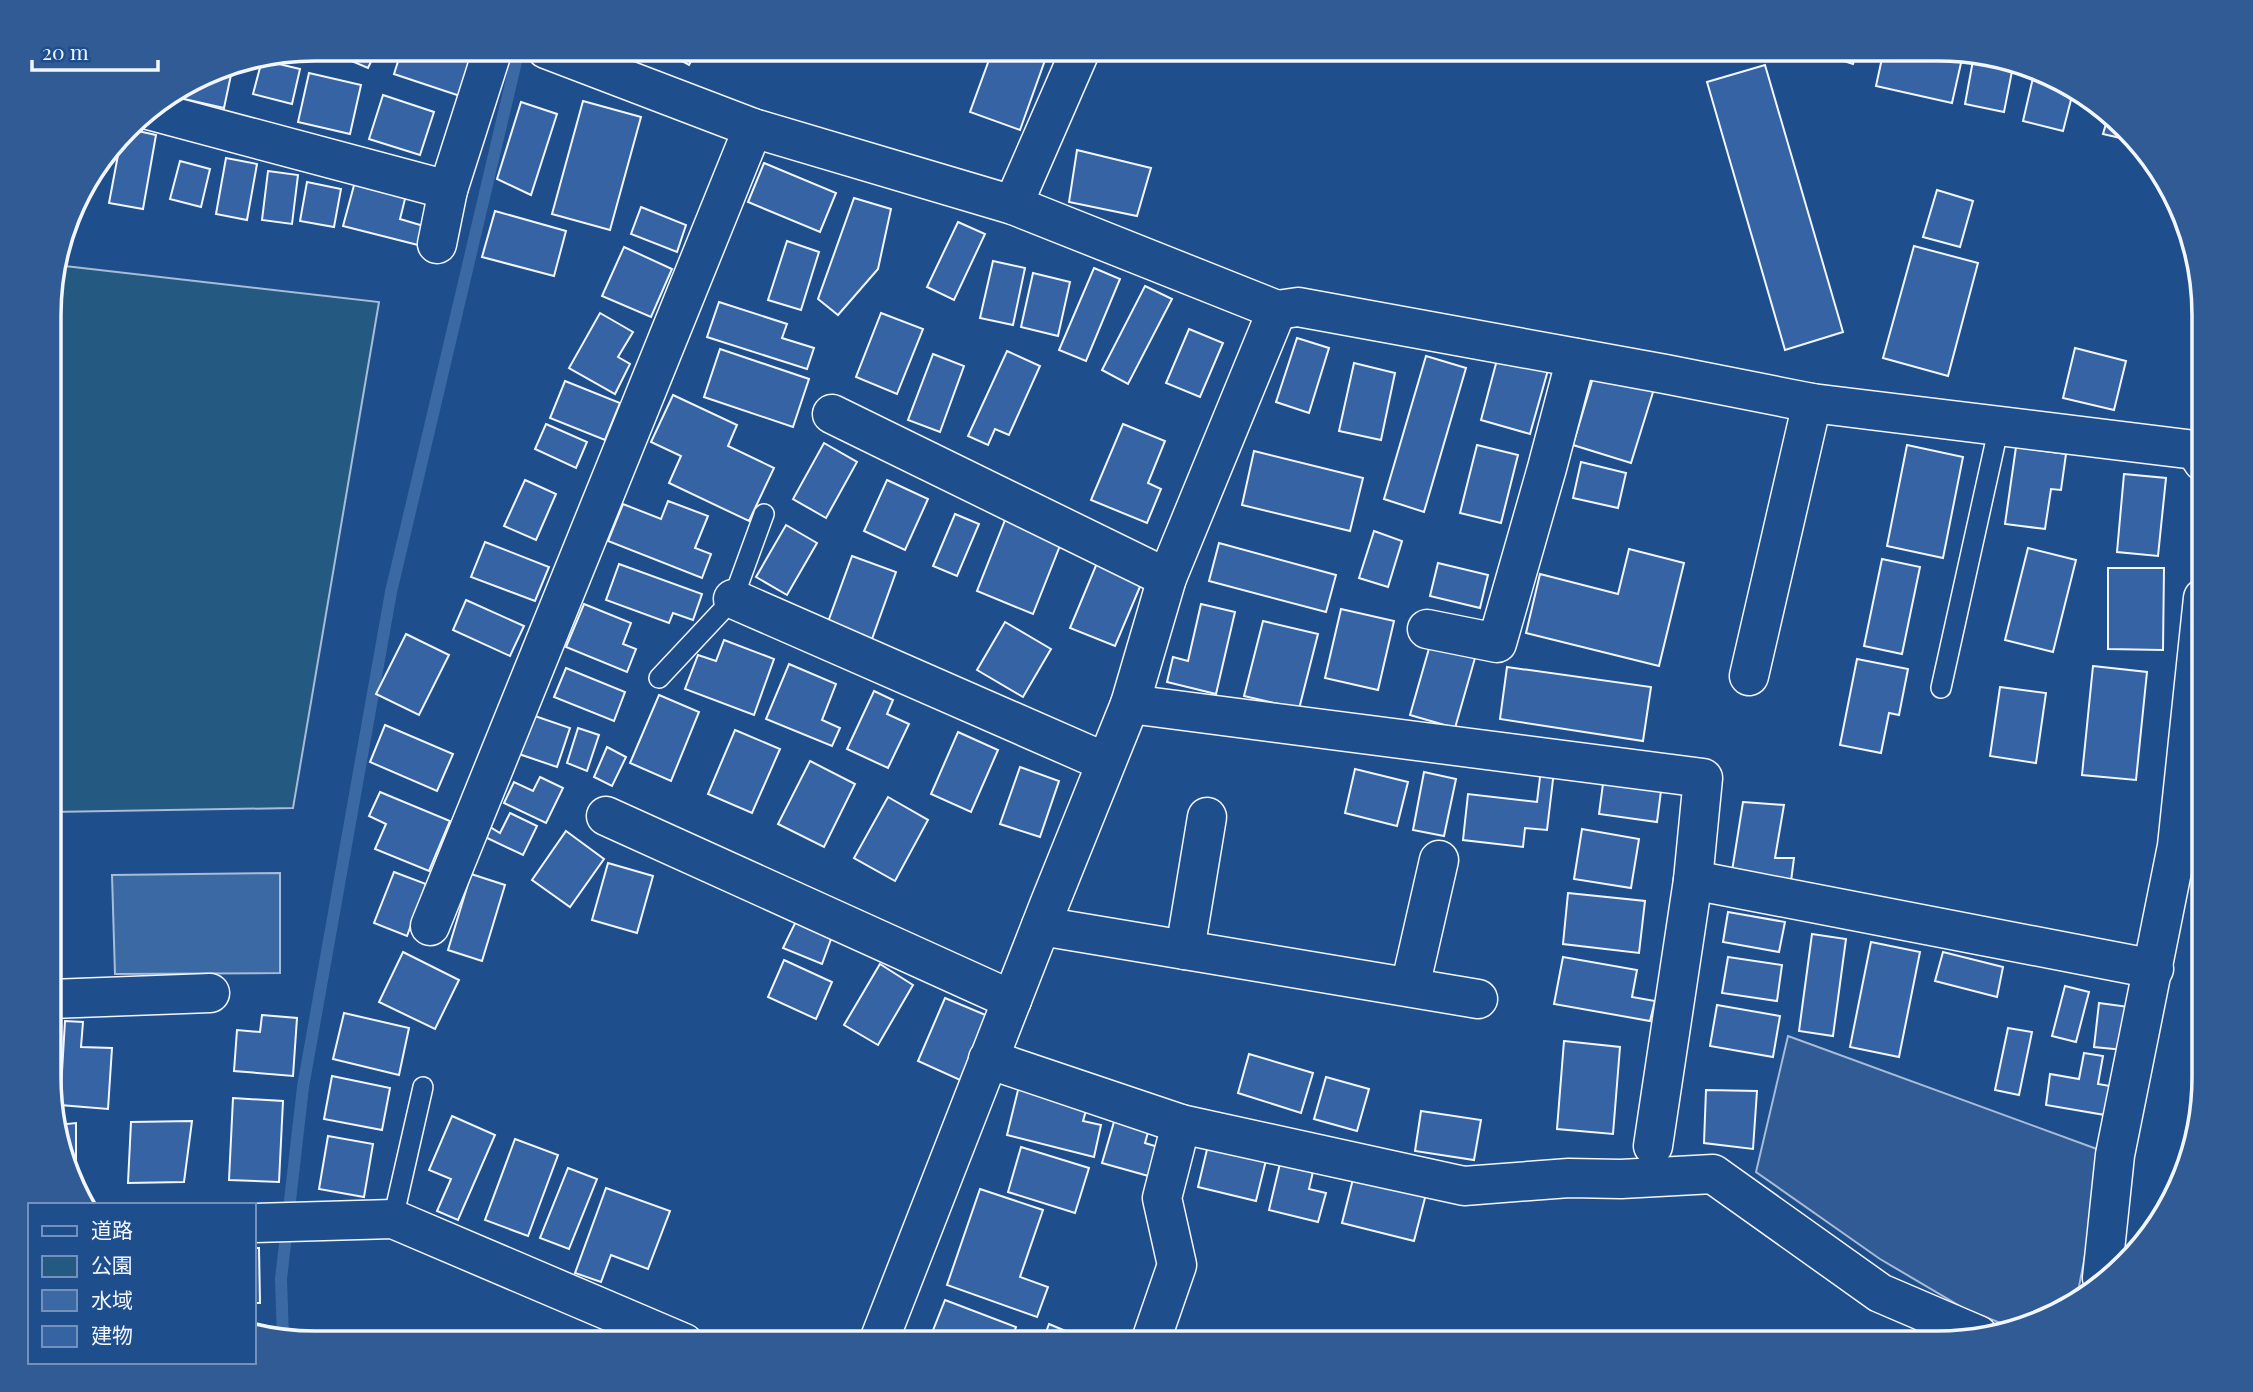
<svg xmlns="http://www.w3.org/2000/svg" width="2253" height="1392" font-family="'Playfair Display','Noto Sans JP',serif">
	<style>
		.green { fill: #245a82; stroke: #a8bbd7; stroke-width: 2 }
		.parking { fill: #305b95; stroke: #a8bbd7; stroke-width: 2 }
		.water { fill: #3b69a3; stroke: #a8bbd7; stroke-width: 2 }
		.lines { fill: none; stroke-linecap: round; stroke-linejoin: round }
		.stream { stroke: #3b69a3; stroke-width: 12 }
		.building { fill: #3563a3; stroke: #f2f6ff; stroke-width: 2 }
		.service-casing { stroke: #f2f6ff; stroke-width: 22 }
		.minor-casing { stroke: #f2f6ff; stroke-width: 41 }
		.service { stroke: #1f4e8c; stroke-width: 19 }
		.minor { stroke: #1f4e8c; stroke-width: 38 }
		.rim { fill: none; stroke: #f2f6ff; stroke-width: 3.5 }
	</style>
	<rect width="100%" height="100%" fill="#1f4e8c"/>
	<path class="green" d="M56 265 379 302 293 808 51 812V281Z"/>
	<path class="parking" d="M1788 1036 2105 1152 2076 1302 2071 1308 2008 1326 1965 1309 1880 1259 1756 1172Z"/>
	<path class="water" d="M280 873V973L115 974 112 875Z"/>
	<g class="lines">
		<path class="stream" d="M283 1338 281 1279 303 1087 391 592 519 49"/>
	</g>
	<g class="building">
		<path d="M315 49H333L330 58 307 51Z"/>
		<path d="M345 49H377L368 68 342 57Z"/>
		<path d="M402 49H475L460 96 394 74Z"/>
		<path d="M660 49H698L689 65Z"/>
		<path d="M993 49H1049L1020 130 970 112Z"/>
		<path d="M1818 49H1858L1853 64 1817 52Z"/>
		<path d="M1884 49H1937L1963 54 1952 103 1876 86Z"/>
		<path d="M1974 55 2014 61 2004 112 1965 104Z"/>
		<path d="M262 60 300 69 292 104 253 94Z"/>
		<path d="M1765 65 1843 332 1785 350 1707 82Z"/>
		<path d="M221 68 232 70 224 108 171 96 214 69Z"/>
		<path d="M2035 69 2074 88 2063 131 2023 121Z"/>
		<path d="M309 73 361 85 350 134 298 122Z"/>
		<path d="M383 95 434 112 420 155 369 139Z"/>
		<path d="M583 101 641 117 610 230 552 214Z"/>
		<path d="M521 102 557 114 531 195 497 179Z"/>
		<path d="M2108 117 2129 140 2103 134Z"/>
		<path d="M129 129 156 135 143 209 109 203 121 139Z"/>
		<path d="M1077 150 1151 168 1137 216 1069 202Z"/>
		<path d="M226 158 257 164 247 220 216 214Z"/>
		<path d="M180 161 210 169 201 207 170 199Z"/>
		<path d="M764 163 836 193 820 232 748 202Z"/>
		<path d="M268 171 298 175 292 224 262 220Z"/>
		<path d="M94 174 91 188 84 187Z"/>
		<path d="M356 178 407 191 400 219 427 227 422 246 343 226Z"/>
		<path d="M307 182 341 189 334 227 300 221Z"/>
		<path d="M1937 190 1973 201 1960 247 1923 237Z"/>
		<path d="M854 198 891 209 878 269 838 315 818 299Z"/>
		<path d="M641 207 686 225 677 252 631 234Z"/>
		<path d="M495 211 566 231 554 276 482 257Z"/>
		<path d="M958 222 985 234 954 300 927 287Z"/>
		<path d="M787 241 819 252 801 310 768 300Z"/>
		<path d="M1914 246 1978 263 1948 376 1883 358Z"/>
		<path d="M624 247 672 269 651 317 602 296Z"/>
		<path d="M993 261 1025 268 1013 325 980 318Z"/>
		<path d="M1094 268 1120 279 1086 361 1059 350Z"/>
		<path d="M1033 273 1070 282 1058 336 1021 327Z"/>
		<path d="M1145 286 1172 299 1128 384 1102 370Z"/>
		<path d="M719 302 787 324 782 338 814 348 807 369 707 337Z"/>
		<path d="M600 313 633 332 618 357 630 364 615 394 569 368Z"/>
		<path d="M881 313 923 329 897 394 856 377Z"/>
		<path d="M1189 329 1223 343 1200 397 1166 383Z"/>
		<path d="M1297 338 1329 348 1309 413 1276 402Z"/>
		<path d="M2075 348 2126 361 2114 410 2063 398Z"/>
		<path d="M720 349 809 379 793 427 704 397Z"/>
		<path d="M1007 351 1040 366 1009 435 995 429 988 445 968 436Z"/>
		<path d="M933 354 964 366 940 432 908 420Z"/>
		<path d="M1426 356 1466 368 1424 512 1384 499Z"/>
		<path d="M1498 356 1548 370 1530 434 1481 420Z"/>
		<path d="M1354 363 1395 373 1381 440 1339 431Z"/>
		<path d="M1595 371 1654 389 1631 463 1573 445Z"/>
		<path d="M565 381 620 403 605 440 550 418Z"/>
		<path d="M673 395 737 425 728 446 774 468 749 521 669 483 681 456 651 442Z"/>
		<path d="M546 424 587 442 576 468 535 449Z"/>
		<path d="M1123 424 1165 441 1148 483 1161 489 1147 523 1091 500Z"/>
		<path d="M824 443 857 462 826 518 793 499Z"/>
		<path d="M1477 445 1518 455 1501 523 1460 513Z"/>
		<path d="M1907 445 1963 457 1943 558 1887 546Z"/>
		<path d="M2016 447 2066 454 2061 490 2051 489 2045 529 2005 524Z"/>
		<path d="M1254 451 1363 478 1350 531 1242 505Z"/>
		<path d="M1581 462 1626 473 1618 508 1573 498Z"/>
		<path d="M2124 474 2166 478 2158 556 2117 552Z"/>
		<path d="M525 480 556 494 536 540 504 526Z"/>
		<path d="M887 480 928 499 905 550 864 531Z"/>
		<path d="M668 501 708 516 695 548 711 554 702 578 608 541 623 504 661 519Z"/>
		<path d="M955 514 979 524 957 576 933 566Z"/>
		<path d="M1007 515 1063 538 1033 614 977 591Z"/>
		<path d="M786 525 817 543 787 595 756 577Z"/>
		<path d="M1374 531 1402 541 1388 587 1359 578Z"/>
		<path d="M485 542 549 567 535 601 471 577Z"/>
		<path d="M1219 543 1336 575 1326 612 1209 581Z"/>
		<path d="M2028 548 2076 560 2053 652 2005 640Z"/>
		<path d="M1629 549 1684 563 1659 666 1526 633 1540 574 1618 594Z"/>
		<path d="M852 556 896 572 872 639 828 622Z"/>
		<path d="M1882 559 1920 567 1902 654 1864 646Z"/>
		<path d="M1097 563 1142 582 1115 646 1070 628Z"/>
		<path d="M1438 563 1488 575 1480 608 1430 596Z"/>
		<path d="M619 564 702 594 693 620 673 613 669 623 606 600Z"/>
		<path d="M2108 568H2164L2163 650 2108 649Z"/>
		<path d="M466 600 524 626 510 656 453 630Z"/>
		<path d="M584 604 631 623 623 644 636 649 627 672 566 647Z"/>
		<path d="M1201 604 1235 612 1216 694 1167 682 1173 657 1188 661Z"/>
		<path d="M1341 609 1394 621 1378 690 1325 678Z"/>
		<path d="M1263 621 1318 634 1299 709 1244 696Z"/>
		<path d="M1005 622 1051 649 1023 697 977 670Z"/>
		<path d="M406 634 449 655 419 715 376 694Z"/>
		<path d="M724 640 774 659 754 715 685 689 698 655 716 661Z"/>
		<path d="M1430 645 1475 658 1455 728 1410 715Z"/>
		<path d="M1857 659 1908 669 1899 715 1889 713 1881 753 1840 745Z"/>
		<path d="M789 664 836 684 822 720 840 728 832 746 766 719Z"/>
		<path d="M2093 666 2147 672 2136 780 2082 775Z"/>
		<path d="M1507 667 1651 687 1643 741 1500 719Z"/>
		<path d="M566 668 625 692 614 721 554 697Z"/>
		<path d="M2000 687 2046 693 2036 763 1990 756Z"/>
		<path d="M874 691 893 700 887 714 909 724 888 768 847 749Z"/>
		<path d="M659 695 699 712 671 781 630 763Z"/>
		<path d="M532 715 570 728 557 767 519 754Z"/>
		<path d="M385 725 453 754 437 791 370 762Z"/>
		<path d="M578 728 599 735 587 771 567 763Z"/>
		<path d="M735 730 780 749 752 813 708 794Z"/>
		<path d="M958 732 998 750 971 812 931 794Z"/>
		<path d="M607 747 626 757 612 786 594 777Z"/>
		<path d="M810 761 855 784 824 847 778 824Z"/>
		<path d="M1020 767 1059 781 1040 837 1000 824Z"/>
		<path d="M1355 769 1408 782 1397 826 1345 813Z"/>
		<path d="M1541 769 1554 771 1547 830 1525 828 1523 847 1463 840 1468 794 1537 802Z"/>
		<path d="M1424 772 1456 779 1444 836 1413 830Z"/>
		<path d="M1604 776 1662 783 1657 822 1599 814Z"/>
		<path d="M540 777 563 788 546 823 504 803 514 782 533 791Z"/>
		<path d="M380 792 450 821 429 871 375 849 386 824 369 816Z"/>
		<path d="M888 797 928 820 895 881 854 858Z"/>
		<path d="M1743 802 1784 805 1775 858H1794L1791 881 1732 871Z"/>
		<path d="M510 813 537 826 523 855 485 837 490 827 500 833Z"/>
		<path d="M1582 829 1639 839 1631 888 1574 879Z"/>
		<path d="M566 831 604 859 570 907 532 880Z"/>
		<path d="M608 863 653 876 637 933 592 920Z"/>
		<path d="M394 872 426 884 407 936 374 923Z"/>
		<path d="M471 874 505 885 482 961 448 950Z"/>
		<path d="M1568 893 1645 901 1639 953 1563 944Z"/>
		<path d="M1728 912 1785 922 1779 952 1723 942Z"/>
		<path d="M800 913 835 928 822 964 783 948Z"/>
		<path d="M1812 934 1846 939 1833 1036 1799 1031Z"/>
		<path d="M51 940 59 959 51 961Z"/>
		<path d="M1871 942 1920 952 1899 1057 1850 1047Z"/>
		<path d="M403 952 459 980 435 1029 379 1002Z"/>
		<path d="M1943 952 2003 967 1997 997 1935 981Z"/>
		<path d="M1563 957 1637 970 1632 997 1655 1001 1650 1021 1554 1004Z"/>
		<path d="M1728 957 1782 965 1777 1001 1722 993Z"/>
		<path d="M784 960 832 982 816 1019 768 997Z"/>
		<path d="M880 964 913 985 878 1045 844 1025Z"/>
		<path d="M2065 986 2089 992 2076 1042 2052 1036Z"/>
		<path d="M945 998 988 1016 960 1080 918 1061Z"/>
		<path d="M2099 1003 2129 1007 2124 1050 2094 1047Z"/>
		<path d="M1717 1005 1780 1016 1773 1057 1710 1046Z"/>
		<path d="M344 1013 409 1028 399 1075 333 1059Z"/>
		<path d="M262 1015 297 1018 293 1076 234 1071 237 1030 260 1032Z"/>
		<path d="M65 1021 83 1022 81 1047 112 1048 108 1109 60 1105Z"/>
		<path d="M2008 1028 2032 1032 2019 1095 1995 1090Z"/>
		<path d="M1564 1041 1620 1047 1613 1134 1557 1129Z"/>
		<path d="M2084 1053 2103 1056 2098 1084 2110 1086 2105 1115 2046 1105 2050 1074 2079 1079Z"/>
		<path d="M1249 1054 1313 1073 1301 1113 1238 1093Z"/>
		<path d="M332 1076 390 1088 382 1130 324 1119Z"/>
		<path d="M1326 1077 1369 1089 1357 1131 1314 1119Z"/>
		<path d="M1020 1082 1089 1100 1083 1121 1101 1125 1094 1157 1007 1135Z"/>
		<path d="M1706 1090 1757 1091 1753 1149 1704 1143Z"/>
		<path d="M233 1098 283 1101 279 1182 229 1180Z"/>
		<path d="M1421 1111 1481 1120 1474 1160 1415 1151Z"/>
		<path d="M1116 1115 1150 1125 1145 1143 1161 1148 1152 1177 1102 1163Z"/>
		<path d="M452 1116 495 1135 458 1220 437 1211 451 1179 429 1170Z"/>
		<path d="M192 1121 184 1182 128 1183 131 1122Z"/>
		<path d="M76 1123V1178L56 1125Z"/>
		<path d="M328 1136 373 1144 364 1197 319 1189Z"/>
		<path d="M1210 1137 1268 1152 1256 1201 1198 1187Z"/>
		<path d="M515 1139 558 1155 528 1236 485 1220Z"/>
		<path d="M1021 1147 1089 1168 1075 1213 1008 1192Z"/>
		<path d="M1282 1155 1315 1163 1309 1189 1326 1193 1318 1222 1269 1210Z"/>
		<path d="M568 1168 597 1179 569 1249 540 1238Z"/>
		<path d="M1354 1175 1426 1194 1414 1241 1342 1223Z"/>
		<path d="M606 1188 670 1211 648 1269 611 1255 601 1282 575 1273Z"/>
		<path d="M980 1189 1043 1210 1020 1277 1048 1287 1037 1317 947 1285Z"/>
		<path d="M254 1248H259L260 1303H254Z"/>
		<path d="M945 1300 1016 1327 1010 1343H928Z"/>
		<path d="M1049 1324 1094 1343H1042Z"/>
	</g>
	<g class="lines">
		<g class="service-casing">
			<g id="service">
				<path d="M659 678 733 599 764 514"/>
				<path d="M1941 688 1999 426"/>
				<path d="M393 1219 423 1087"/>
			</g>
		</g>
		<g class="minor-casing">
			<g id="minor">
				<path d="M546 49 753 128 1013 205 1277 310 1298 307 1665 374 1812 403 2195 450 2203 462"/>
				<path d="M148 110 448 190"/>
				<path d="M1013 205 1081 49"/>
				<path d="M437 244 448 190 493 49"/>
				<path d="M832 414 1167 578"/>
				<path d="M733 599 1105 762"/>
				<path d="M1427 629 1497 643 1547 468 1576 358"/>
				<path d="M1749 676 1812 403"/>
				<path d="M1130 704 1703 778 1693 880 1653 1146"/>
				<path d="M606 816 1012 1000"/>
				<path d="M1693 880 2154 969"/>
				<path d="M430 926 753 128"/>
				<path d="M1041 926 1478 999"/>
				<path d="M1185 950 1207 817"/>
				<path d="M1410 987 1439 860"/>
				<path d="M51 999 210 993"/>
				<path d="M988 1059 1181 1124 1162 1198 1177 1265 1150 1343"/>
				<path d="M1181 1124 1464 1186 1569 1178 1621 1179 1713 1174 1880 1293 1978 1335"/>
				<path d="M254 1223 393 1219 684 1343"/>
				<path d="M2102 1278 2115 1155 2177 846 2203 598"/>
				<path d="M878 1343 1049 905 1130 704 1167 578 1277 310"/>
			</g>
		</g>
		<use href="#service" class="service"/>
		<use href="#minor" class="minor"/>
	</g>
	<path d="M0 0H2253V1392H0ZM315 61H1938A254 254 0 0 1 2192 315V1077A254 254 0 0 1 1938 1331H315A254 254 0 0 1 61 1077V315A254 254 0 0 1 315 61Z" fill="#305b95" fill-rule="evenodd"/>
	<path class="rim" d="M315 61H1938A254 254 0 0 1 2192 315V1077A254 254 0 0 1 1938 1331H315A254 254 0 0 1 61 1077V315A254 254 0 0 1 315 61Z"/>
	<rect x="28" y="1203" width="228" height="161" fill="#1f4e8c" stroke="#7391ba" stroke-width="2"/>
	<rect x="42" y="1226" width="35" height="10" fill="#1f4e8c" stroke="#7391ba" stroke-width="2"/>
	<text x="91" y="1238" font-size="21" fill="#f2f6ff">道路</text>
	<rect x="42" y="1256" width="35" height="21" fill="#245a82" stroke="#7391ba" stroke-width="2"/>
	<text x="91" y="1273" font-size="21" fill="#f2f6ff">公園</text>
	<rect x="42" y="1290" width="35" height="21" fill="#3b69a3" stroke="#7391ba" stroke-width="2"/>
	<text x="91" y="1308" font-size="21" fill="#f2f6ff">水域</text>
	<rect x="42" y="1326" width="35" height="21" fill="#3563a3" stroke="#7391ba" stroke-width="2"/>
	<text x="91" y="1343" font-size="21" fill="#f2f6ff">建物</text>
	<path d="M32 60v10h126v-10" fill="none" stroke="#f2f6ff" stroke-width="3.5"/>
	<text x="42" y="60" font-size="21" fill="#f2f6ff" stroke="#1f4e8c" stroke-width="5" paint-order="stroke">20 m</text>
</svg>
